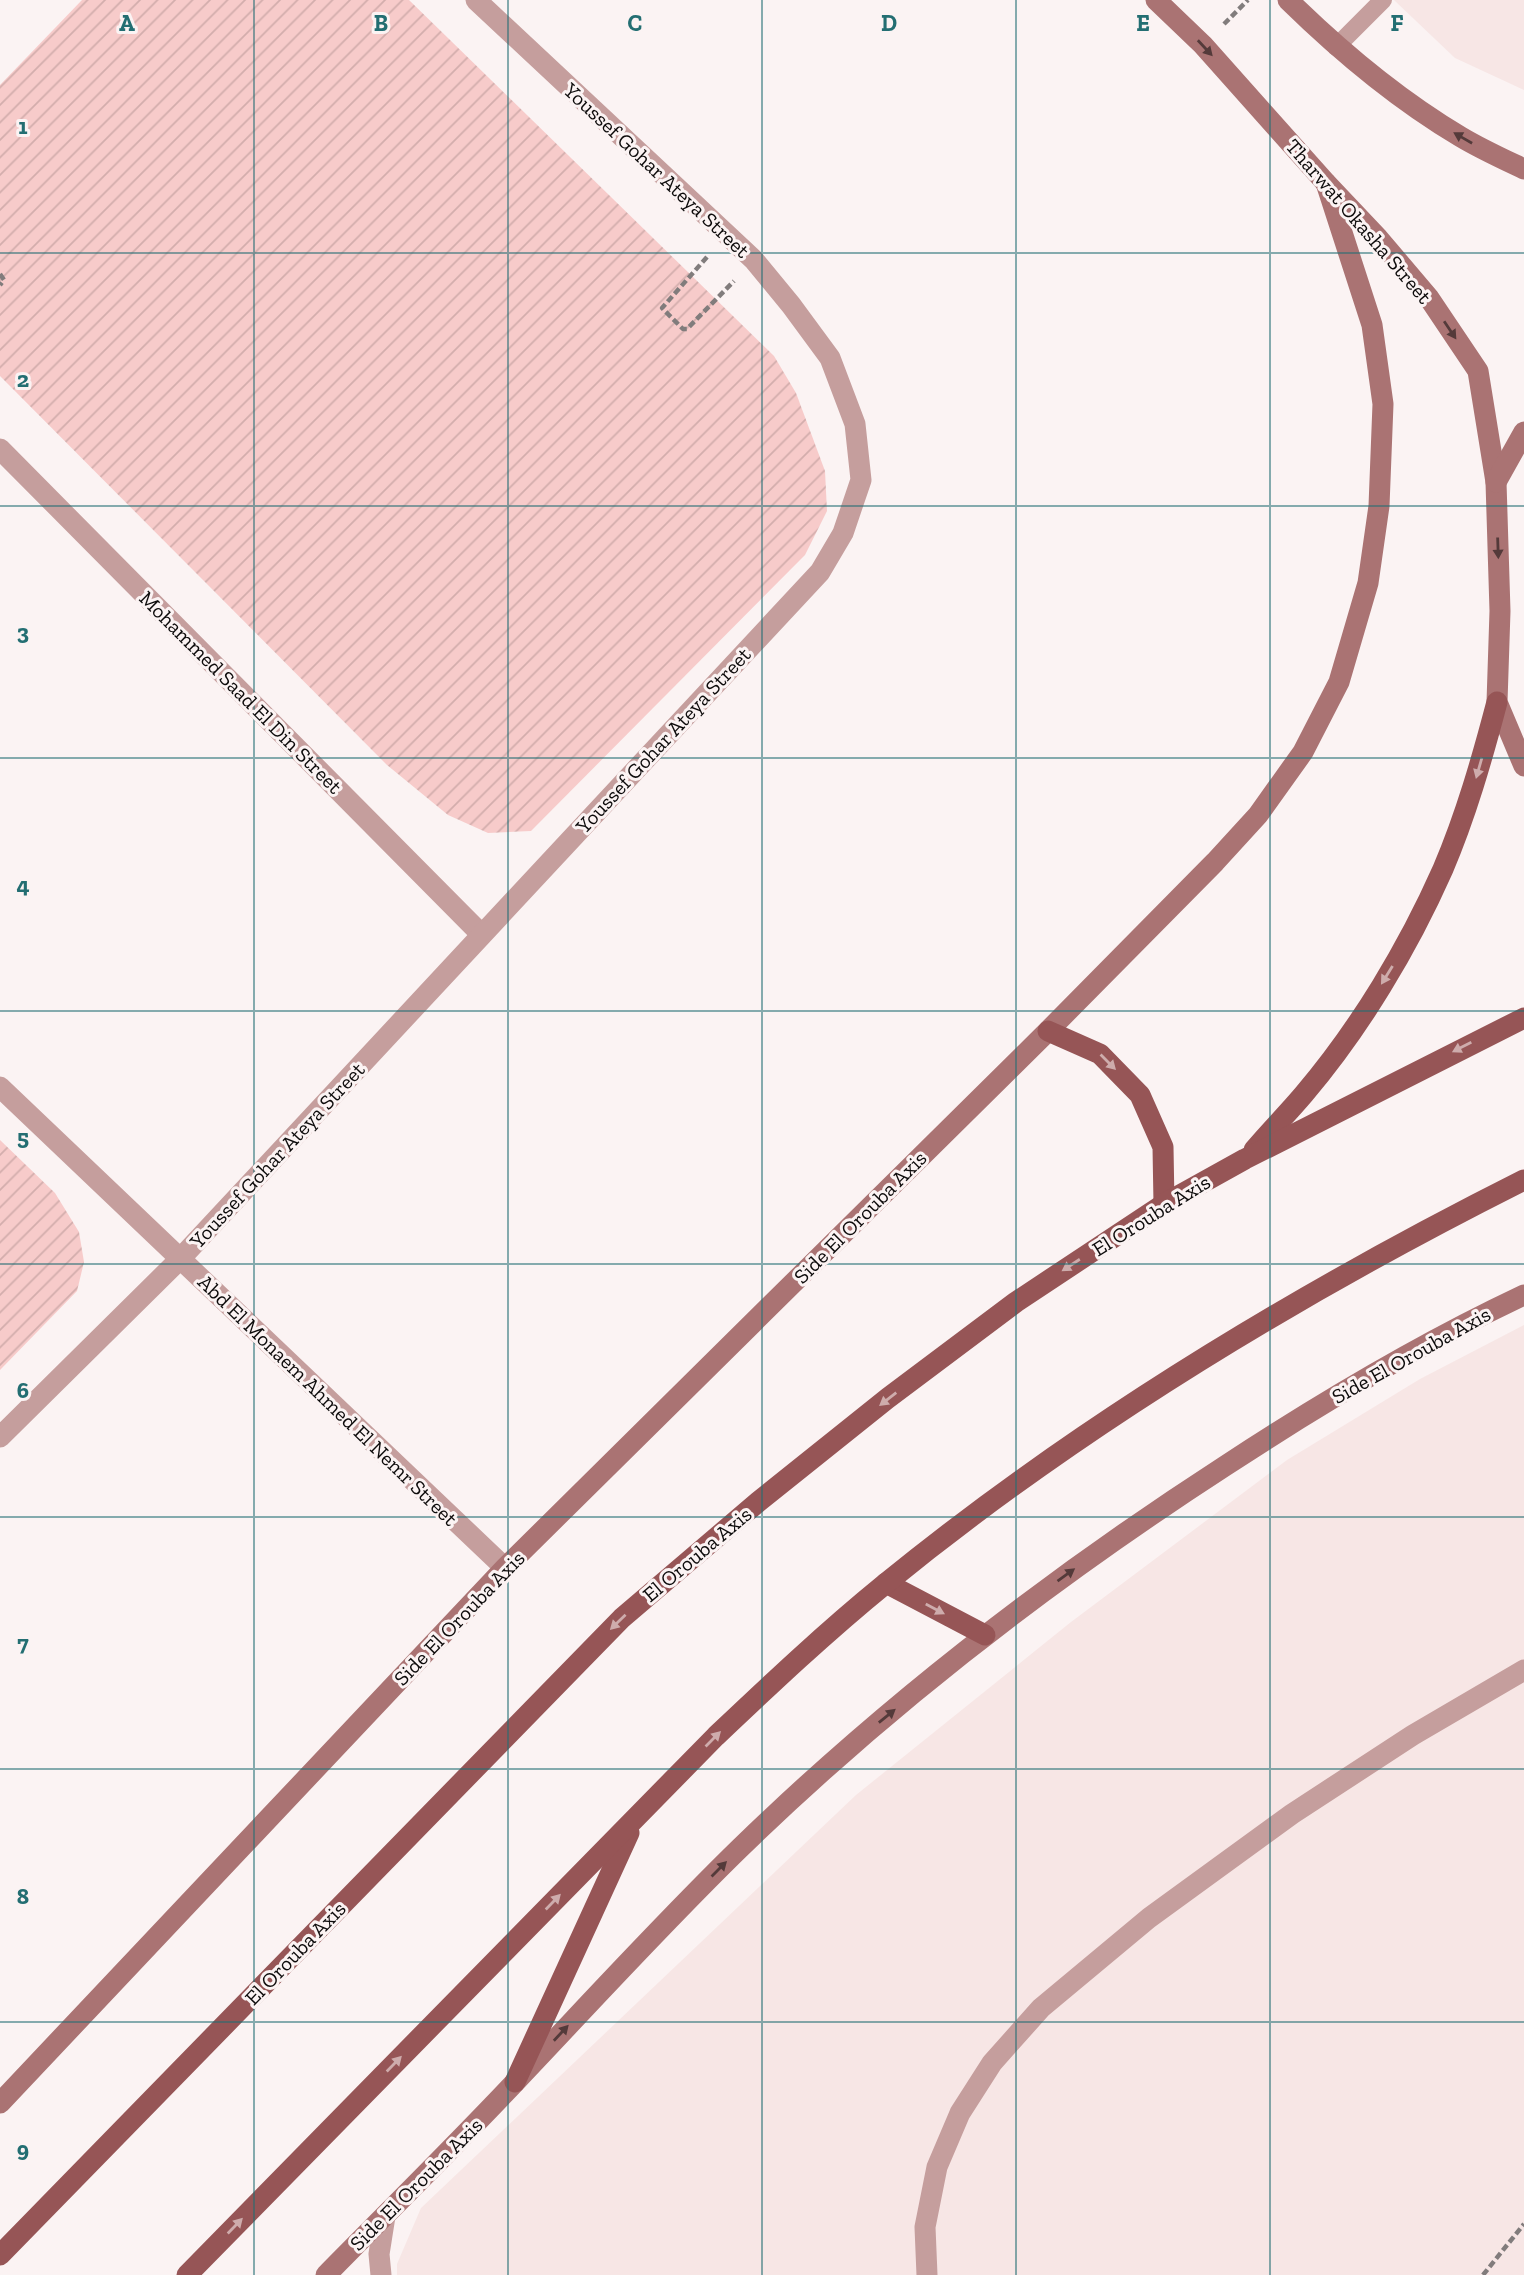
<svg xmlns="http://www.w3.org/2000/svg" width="1524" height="2275" font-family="'Zilla Slab',serif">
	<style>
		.built { fill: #f7e6e5 }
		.garden { fill: url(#garden-furrows) }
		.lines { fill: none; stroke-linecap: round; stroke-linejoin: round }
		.path { stroke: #817c7c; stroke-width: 4.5; stroke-dasharray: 7 3.5; stroke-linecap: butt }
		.lane { stroke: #c59e9d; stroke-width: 18 }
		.street { stroke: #c59e9d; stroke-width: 21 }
		.secondary { stroke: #aa7373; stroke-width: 21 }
		.primary { stroke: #965556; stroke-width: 21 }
		.oneway { fill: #543a3a }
		.oneway2 { fill: #ceacac }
		.grid { fill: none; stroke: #236e72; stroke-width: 2; stroke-opacity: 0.55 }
		.labels { text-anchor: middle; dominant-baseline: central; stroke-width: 6; stroke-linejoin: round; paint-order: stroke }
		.street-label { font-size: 21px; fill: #0d0b0b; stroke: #fbf3f3 }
		.grid-label { font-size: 23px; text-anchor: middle; font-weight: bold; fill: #236e72; stroke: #fbf3f3; stroke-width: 6; stroke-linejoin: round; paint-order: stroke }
	</style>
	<defs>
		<pattern id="garden-furrows" width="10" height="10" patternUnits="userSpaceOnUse" patternTransform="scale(1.75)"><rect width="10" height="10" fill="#f7cbca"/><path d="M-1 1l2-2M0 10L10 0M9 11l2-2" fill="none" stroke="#d3adac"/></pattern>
	</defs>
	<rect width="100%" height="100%" fill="#fbf3f3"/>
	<g class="built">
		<path d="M1394 0H1524V90L1455 58Z"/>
		<path d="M1524 1325V2275H397V2264L421 2208 856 1795 1071 1622 1287 1460 1420 1379Z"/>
	</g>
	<g class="garden">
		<path d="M82 0H409L774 356 796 393 825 471 827 511 805 555 531 831 488 833 448 815 387 765 0 376V85Z"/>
		<path d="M0 1140 55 1193 79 1232 84 1262 77 1291 0 1370Z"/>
	</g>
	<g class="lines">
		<g class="path">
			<path d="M1224 24 1248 0"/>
			<path d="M707 257 662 308 683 329H687L734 281"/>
			<path d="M0 274 4 280 0 285"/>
			<path d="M1483 2275 1524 2224"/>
		</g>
		<path class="lane" d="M1336 47 1383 0"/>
		<g class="street">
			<path d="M0 449 481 934"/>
			<path d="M0 1087 505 1568"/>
			<path d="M0 1437 180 1259 820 572 843 533 861 480 855 424 830 358 791 305 754 260 476 0"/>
			<path d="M381 2275 379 2254 385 2216"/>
			<path d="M927 2275 925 2227 937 2167 960 2113 992 2063 1041 2008 1149 1918 1292 1814 1413 1735 1524 1670"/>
		</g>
		<g class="secondary">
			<path d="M1156 0 1203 45 1326 183 1378 238 1429 298 1478 371 1496 482 1500 611 1497 702 1524 766"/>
			<path d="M1288 0C1341 52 1397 99 1461 137 1481 149 1503 159 1524 169"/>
			<path d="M1496 482 1524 432"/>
			<path d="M0 2103 505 1568 1048 1031 1215 862 1258 815 1303 752 1339 682 1368 583 1379 506 1383 404 1372 325 1326 183"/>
			<path d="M326 2275C390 2210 455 2146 518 2079 591 2002 663 1923 740 1848 888 1704 1052 1578 1225 1466 1321 1403 1420 1344 1524 1295"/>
		</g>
		<g class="primary">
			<path d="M1048 1031 1100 1054 1140 1095 1163 1147 1164 1204"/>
			<path d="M1254 1150C1270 1131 1288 1113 1304 1094 1360 1028 1408 948 1443 869 1466 815 1482 759 1497 702"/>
			<path d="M886 1583 985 1635"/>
			<path d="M515 2082 629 1833"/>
			<path d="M0 2255 622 1618 758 1502 888 1398 1016 1302 1164 1204 1245 1159 1524 1018"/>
			<path d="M187 2275 716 1736C771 1684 826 1632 885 1584 1081 1424 1299 1293 1524 1180"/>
		</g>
	</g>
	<defs><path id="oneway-solid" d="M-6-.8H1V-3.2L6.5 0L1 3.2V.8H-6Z" transform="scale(1.75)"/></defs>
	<g class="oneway">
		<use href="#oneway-solid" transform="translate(1205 48) rotate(47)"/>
		<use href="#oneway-solid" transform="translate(1463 138) rotate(-150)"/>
		<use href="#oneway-solid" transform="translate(1450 330) rotate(56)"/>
		<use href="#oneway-solid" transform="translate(1498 548) rotate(88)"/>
		<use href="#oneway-solid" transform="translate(1066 1575) rotate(-36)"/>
		<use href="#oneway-solid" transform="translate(887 1716) rotate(-39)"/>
		<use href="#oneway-solid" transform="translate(719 1869) rotate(-45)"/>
		<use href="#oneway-solid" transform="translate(561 2033) rotate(-47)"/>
	</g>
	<g class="oneway2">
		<use href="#oneway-solid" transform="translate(1479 768) rotate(106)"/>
		<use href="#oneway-solid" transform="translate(1387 975) rotate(122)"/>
		<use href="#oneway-solid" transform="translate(1462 1047) rotate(153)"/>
		<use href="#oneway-solid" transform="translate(1108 1062) rotate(45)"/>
		<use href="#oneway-solid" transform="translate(1071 1265) rotate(147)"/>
		<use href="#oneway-solid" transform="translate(888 1399) rotate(142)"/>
		<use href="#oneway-solid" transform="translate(935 1609) rotate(28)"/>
		<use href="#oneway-solid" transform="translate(618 1622) rotate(136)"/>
		<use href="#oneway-solid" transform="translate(713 1739) rotate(-45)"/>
		<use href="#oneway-solid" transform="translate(553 1902) rotate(-46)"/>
		<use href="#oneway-solid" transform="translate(394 2064) rotate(-46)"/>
		<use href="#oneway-solid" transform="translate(235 2226) rotate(-46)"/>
	</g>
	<path class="grid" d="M254 0V2275M508 0V2275M762 0V2275M1016 0V2275M1270 0V2275M0 253H1524M0 506H1524M0 758H1524M0 1011H1524M0 1264H1524M0 1517H1524M0 1769H1524M0 2022H1524"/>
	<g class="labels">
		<g class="street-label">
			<text transform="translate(657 170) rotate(43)">Youssef Gohar Ateya Street</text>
			<text transform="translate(1359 221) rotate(49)">Tharwat Okasha Street</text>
			<text transform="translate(241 692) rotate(45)">Mohammed Saad El Din Street</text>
			<text transform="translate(663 740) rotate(-47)">Youssef Gohar Ateya Street</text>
			<text transform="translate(277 1155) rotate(-47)">Youssef Gohar Ateya Street</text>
			<text transform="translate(1151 1215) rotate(-32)">El Orouba Axis</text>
			<text transform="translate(860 1217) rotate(-45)">Side El Orouba Axis</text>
			<text transform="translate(1411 1355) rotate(-29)">Side El Orouba Axis</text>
			<text transform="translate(328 1400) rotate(44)">Abd El Monaem Ahmed El Nemr Street</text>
			<text transform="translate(697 1554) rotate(-40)">El Orouba Axis</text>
			<text transform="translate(459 1618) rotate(-46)">Side El Orouba Axis</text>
			<text transform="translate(295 1953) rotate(-46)">El Orouba Axis</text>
			<text transform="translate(416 2184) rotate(-45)">Side El Orouba Axis</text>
		</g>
	</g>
	<g class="grid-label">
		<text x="127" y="31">A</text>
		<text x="381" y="31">B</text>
		<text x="635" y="31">C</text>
		<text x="889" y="31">D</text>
		<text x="1143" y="31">E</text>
		<text x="1397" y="31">F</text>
		<text x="23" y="134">1</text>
		<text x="23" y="387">2</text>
		<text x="23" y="640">3</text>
		<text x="23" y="893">4</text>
		<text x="23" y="1145">5</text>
		<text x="23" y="1398">6</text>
		<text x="23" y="1651">7</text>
		<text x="23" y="1904">8</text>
		<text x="23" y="2157">9</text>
	</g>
</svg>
